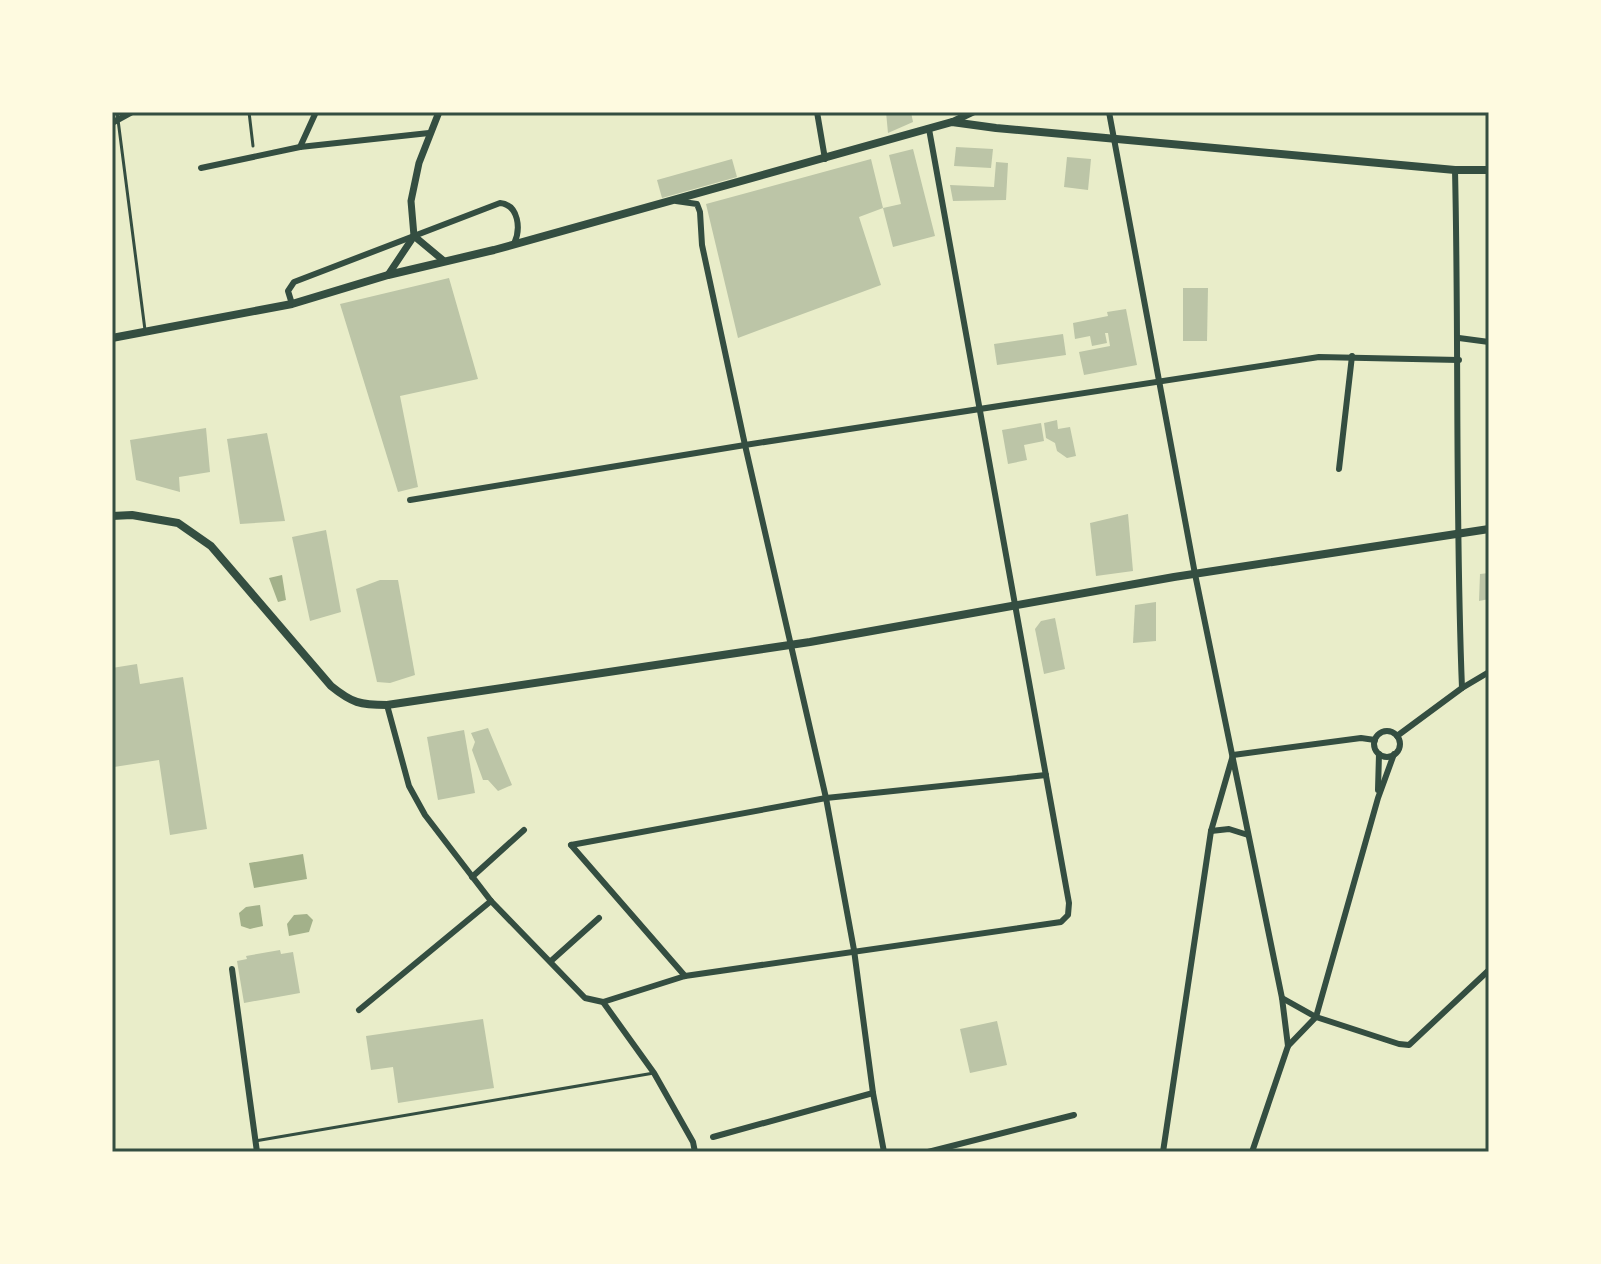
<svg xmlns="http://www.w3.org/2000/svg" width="1601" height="1264" font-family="'Fira Sans',sans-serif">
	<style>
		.water { fill: #a3b18a }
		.building { fill: #bcc5a7 }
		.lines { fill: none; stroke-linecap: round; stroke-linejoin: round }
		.path { stroke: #344e41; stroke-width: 3 }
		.service { stroke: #344e41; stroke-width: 3 }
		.minor { stroke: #344e41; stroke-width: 6 }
		.tertiary { stroke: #344e41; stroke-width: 7 }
		.secondary { stroke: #344e41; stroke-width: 8 }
		.neatline { fill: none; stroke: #344e41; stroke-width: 3 }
	</style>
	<rect width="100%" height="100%" fill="#e9edc9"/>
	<g class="water">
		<path d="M282 575 286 600 278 602 269 578Z"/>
		<path d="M303 854 307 879 254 888 249 863Z"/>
		<path d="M260 905 263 926 250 929 241 926 239 913 246 907Z"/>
		<path d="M307 914 313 920 309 932 289 936 287 924 294 915Z"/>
	</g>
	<g class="building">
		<path d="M886 112H911L913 122 888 133Z"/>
		<path d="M956 147 993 149 991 168 954 166Z"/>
		<path d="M913 149 935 236 893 247 883 208 901 204 889 155Z"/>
		<path d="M1067 157 1091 159 1088 190 1064 187Z"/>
		<path d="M732 159 737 177 662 198 657 180Z"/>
		<path d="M871 159 883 208 859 217 881 285 738 338 706 204Z"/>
		<path d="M996 162 1008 163 1006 200 953 201 950 185 994 187Z"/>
		<path d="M449 278 478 379 400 396 418 487 398 492 340 304Z"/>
		<path d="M1183 288H1208L1207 341H1183Z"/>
		<path d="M1126 309 1137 365 1084 375 1079 352 1110 346 1108 333H1105L1107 343 1092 346 1090 336 1075 339 1073 323 1108 316 1107 312Z"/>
		<path d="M1063 334 1066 355 997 365 994 344Z"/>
		<path d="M1057 420 1058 429 1070 427 1076 456 1067 458 1057 451 1055 443 1046 438 1044 423Z"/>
		<path d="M1041 423 1044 441 1024 445 1027 460 1008 464 1002 430Z"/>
		<path d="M206 428 210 472 179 477 180 492 136 480 130 440Z"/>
		<path d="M267 433 285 521 240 524 227 439Z"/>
		<path d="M1128 514 1133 571 1096 576 1090 523Z"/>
		<path d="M326 530 341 612 310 621 292 537Z"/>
		<path d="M1489 573V599L1479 601 1480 574Z"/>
		<path d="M380 580H398L415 675 390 683 377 682 356 589Z"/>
		<path d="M1156 602V641L1133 643 1135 605Z"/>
		<path d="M1055 618 1065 669 1044 674 1035 629 1041 621Z"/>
		<path d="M137 664 140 684 183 677 207 829 170 835 159 760 114 767 112 668Z"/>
		<path d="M488 728 512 785 498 791 488 780H483L472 750 475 742 471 733Z"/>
		<path d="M464 730 475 793 438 800 427 737Z"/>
		<path d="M280 950 281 954 293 952 300 993 244 1003 237 961 247 959 246 956Z"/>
		<path d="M483 1019 494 1088 398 1103 393 1067 371 1070 366 1036Z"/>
		<path d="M997 1021 1007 1065 970 1073 960 1029Z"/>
	</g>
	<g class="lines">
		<path class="path" d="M249 112 253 146"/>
		<g class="service">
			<path d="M117 112 145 330"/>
			<path d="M255 1141 654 1073"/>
		</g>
		<g class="minor">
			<path d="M817 112 825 159"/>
			<path d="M1109 112 1195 574 1282 998 1288 1046"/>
			<path d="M112 123 132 112"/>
			<path d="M300 147 316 112"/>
			<path d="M201 168 300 147 429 133"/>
			<path d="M1455 170C1459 342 1455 515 1462 688"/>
			<path d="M676 201 697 204 700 212 702 245 745 445 826 798 854 950 873 1093 884 1152"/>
			<path d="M292 304 288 291 294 282 500 203C519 205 521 229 514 244"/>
			<path d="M1459 338 1489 342"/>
			<path d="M1339 469 1352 356"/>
			<path d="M410 500 745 445 1319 357 1459 360"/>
			<path d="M387 705 409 786 425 815 491 901 585 998 603 1002 654 1073 693 1142 695 1152"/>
			<circle cx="1387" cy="744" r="13"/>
			<path d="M1397 736 1462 688 1489 672"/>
			<path d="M1378 790 1379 754"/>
			<path d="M1211 831 1229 829 1248 835"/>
			<path d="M571 845 826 798 1046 775"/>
			<path d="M571 845 685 976"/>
			<path d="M472 877 524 830"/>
			<path d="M551 961 599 918"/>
			<path d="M232 969 257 1152"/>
			<path d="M1282 998 1316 1017 1399 1044 1409 1045 1489 970"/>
			<path d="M603 1002 685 976 1061 922 1068 915 1069 903 929 129"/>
			<path d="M359 1010 491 901"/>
			<path d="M713 1137 873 1093"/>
			<path d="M928 1152 1074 1115"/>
			<path d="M1163 1152 1211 831 1233 755 1361 738 1375 740"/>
			<path d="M1252 1152 1288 1046 1316 1017 1378 798 1394 754"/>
		</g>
		<g class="tertiary">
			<path d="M952 122 973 112"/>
			<path d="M414 236 444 261"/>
			<path d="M388 275 414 236 411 201 419 163 439 112"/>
		</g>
		<g class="secondary">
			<path d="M112 338 292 304 388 275 494 250 952 122 996 128 1455 170H1489"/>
			<path d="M112 516 132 515 178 523 211 546 331 686C352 703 360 705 387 705L810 642 1174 577 1489 529"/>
		</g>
	</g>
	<rect width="1601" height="1264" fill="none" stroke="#fefae0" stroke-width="228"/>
	<rect x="114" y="114" width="1373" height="1036" class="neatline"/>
</svg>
